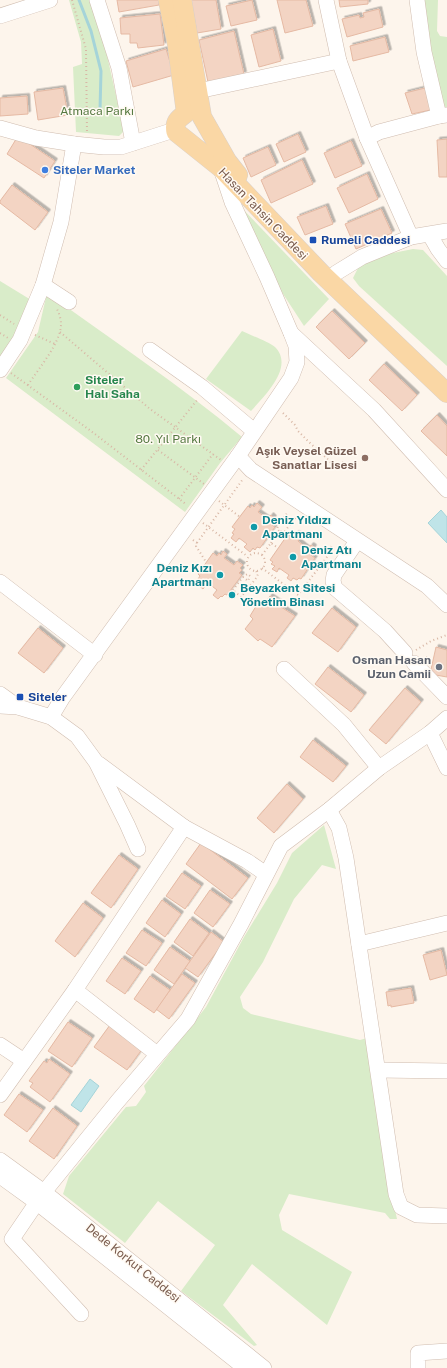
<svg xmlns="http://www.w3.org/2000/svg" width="447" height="1368" font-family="'Public Sans',sans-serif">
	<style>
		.green { fill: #d9ecc9 }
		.water { fill: #bfe4e8; stroke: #a5d4d9 }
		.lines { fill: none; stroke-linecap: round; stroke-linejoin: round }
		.stream { stroke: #a5d4d9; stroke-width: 3 }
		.building { fill: #f3d4c3; stroke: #e5b9a3; filter: url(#shadow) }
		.minor-casing { stroke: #d0bdb0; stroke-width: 16 }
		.major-casing { stroke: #d9d1cd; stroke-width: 20 }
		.path { stroke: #d8b7a5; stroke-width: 2; stroke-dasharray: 1 3; stroke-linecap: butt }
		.minor { stroke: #fff; stroke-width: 15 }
		.major { stroke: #fad7a5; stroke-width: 19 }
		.shop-dot { fill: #3f7fe0; stroke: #fffaf3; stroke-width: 1.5 }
		.transit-dot { fill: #1a4fb4; stroke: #fffaf3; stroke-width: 1.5 }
		.leisure-dot { fill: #2e9e5b; stroke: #fffaf3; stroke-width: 1.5 }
		.education-dot { fill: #8d6e63; stroke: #fffaf3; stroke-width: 1.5 }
		.culture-dot { fill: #0f9aa8; stroke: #fffaf3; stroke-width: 1.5 }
		.worship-dot { fill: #6b7280; stroke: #fffaf3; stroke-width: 1.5 }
		.labels { text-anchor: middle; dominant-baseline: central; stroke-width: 3; stroke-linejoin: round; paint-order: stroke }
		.park-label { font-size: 12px; fill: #557941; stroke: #fffaf3 }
		.shop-label { font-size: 12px; font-weight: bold; fill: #366cbe; stroke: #fffaf3; text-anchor: start }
		.street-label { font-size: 12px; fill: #795b4d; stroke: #fffaf3 }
		.transit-label { font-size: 12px; font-weight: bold; fill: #164399; stroke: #fffaf3; text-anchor: start }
		.leisure-label { font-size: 12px; font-weight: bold; fill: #27864d; stroke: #fffaf3; text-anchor: start }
		.education-label { font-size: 12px; font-weight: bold; fill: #785e54; stroke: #fffaf3; text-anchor: end }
		.culture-label { font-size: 12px; font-weight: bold; fill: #0d838f; stroke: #fffaf3; text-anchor: start }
		.worship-label { font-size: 12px; font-weight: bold; fill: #5b616d; stroke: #fffaf3; text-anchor: end }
	</style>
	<defs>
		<filter id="shadow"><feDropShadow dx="2.5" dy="-2.5" stdDeviation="0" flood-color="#0004"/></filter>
	</defs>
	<rect width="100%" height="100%" fill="#fdf5ec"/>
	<g class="green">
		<path d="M69 0H92L106 51 124 131 119 136 76 132 73 67 82 64 81 42Z"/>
		<path d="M422 0H438L437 31 440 36 447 37V110L442 107 436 82Z"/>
		<path d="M238 204 329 299 304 326 270 274Z"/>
		<path d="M413 249 423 250 447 276V366L359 286 353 278 359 266 383 255Z"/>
		<path d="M0 281 36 303 0 366Z"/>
		<path d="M47 293C112 340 180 385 242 437L220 463 185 512 6 378 38 332Z"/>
		<path d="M242 331C250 335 269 342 275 347 295 367 264 396 251 411L206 379Z"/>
		<path d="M324 825 336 869 322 865 294 899 263 962 240 997 243 1008 251 1014 360 1040 367 1038 390 1187 397 1219H390L385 1213 289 1194 279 1215 282 1230 352 1272 327 1325 252 1264 223 1305 257 1345 254 1346 181 1291 215 1245 158 1201 125 1243 63 1194 69 1176 126 1107 136 1106 146 1092 144 1086 206 1007 244 937 277 883 292 853Z"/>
	</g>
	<g class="water">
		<path d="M441 510 447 517V543L428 523Z"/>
		<path d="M90 1079 99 1086 81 1112 71 1105Z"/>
	</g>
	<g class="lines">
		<path class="stream" d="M79 0 91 31 101 71 100 110"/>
	</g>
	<g class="building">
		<path d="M117 0H159V5L119 12Z"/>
		<path d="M191 0H216L221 29 197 33Z"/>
		<path d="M252 0 257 20 231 26 226 6Z"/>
		<path d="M277 0H306L313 26 285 33Z"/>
		<path d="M339 0H368V4L340 7Z"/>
		<path d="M379 9 383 27 347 37 342 19 359 15 360 18 364 17 363 13Z"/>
		<path d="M160 14 164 45 138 48 137 43H130V34H121L120 18Z"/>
		<path d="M273 29 281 61 259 67 251 35Z"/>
		<path d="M234 31 244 74 208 82 199 40Z"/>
		<path d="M385 37 389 52 353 61 350 46Z"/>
		<path d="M166 49 174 75 133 87 126 61Z"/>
		<path d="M429 87 435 109 412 114 405 93Z"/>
		<path d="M63 88 68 115 38 120 34 92Z"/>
		<path d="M27 96 28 114 0 116V98Z"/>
		<path d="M298 134 306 152 284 162 276 144Z"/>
		<path d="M18 136 55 161 44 178 7 154Z"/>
		<path d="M447 139V177H439L437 140Z"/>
		<path d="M351 141 362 166 335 178 324 153Z"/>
		<path d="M268 147 276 165 251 177 243 158Z"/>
		<path d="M302 160 313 184 271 203 261 180Z"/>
		<path d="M367 174 378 199 349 213 337 188Z"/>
		<path d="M12 185 48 212 35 230 0 203V201Z"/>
		<path d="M326 206 333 224 305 235 297 217Z"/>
		<path d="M381 209 392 233 356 249 345 224Z"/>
		<path d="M332 311 365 343 349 359 316 327Z"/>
		<path d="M384 364 417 395 402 411 369 380Z"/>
		<path d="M437 415 447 426V456L421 431Z"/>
		<path d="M257 503 262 507 258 512 268 519 271 515 274 518 272 520 275 522 272 525 275 527 260 548 257 547 255 550 253 548 250 552 244 547 247 544 239 538 236 542 231 538 234 534 232 533 235 529 232 527 248 506 250 508 252 505 254 507Z"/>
		<path d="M296 533 301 536 298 541 308 549 311 545 314 547 312 551 314 552 311 555 315 558 301 579 299 578 297 580 293 578 291 581 287 578 289 575 279 568 277 572 272 569 275 566 271 564 273 562 270 560 286 537 288 538 291 536 293 537Z"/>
		<path d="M223 551 227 554 224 558 234 565 237 561 243 565 240 568 242 570 239 573 242 575 227 595 225 594 222 597 221 596 218 599 213 595 217 590 208 583 203 589 197 584 200 581 198 579 200 576 198 574 213 553 217 556 219 553 221 555Z"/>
		<path d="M270 596 283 605 281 607 295 616 272 647 260 639 258 641 245 629 253 619 250 616 258 603 263 606Z"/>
		<path d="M332 608 356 627 338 652 312 633Z"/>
		<path d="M38 628 63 648 44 673 18 653Z"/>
		<path d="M436 647 447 650V677L430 674Z"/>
		<path d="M328 667 364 695 351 712 315 684Z"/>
		<path d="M405 688 421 702 386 744 369 730Z"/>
		<path d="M313 740 346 766 333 782 300 757Z"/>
		<path d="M287 784 303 799 274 833 257 818Z"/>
		<path d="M201 843 248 878 232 899 186 864Z"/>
		<path d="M119 855 138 869 111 908 91 893Z"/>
		<path d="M182 873 201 886 185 909 166 896Z"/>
		<path d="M210 890 230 904 213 927 194 913Z"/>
		<path d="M162 900 181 914 165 937 146 923Z"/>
		<path d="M83 903 103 918 75 957 55 941Z"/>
		<path d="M190 919 209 933 193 956 174 942Z"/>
		<path d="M142 930 162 943 146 966 126 953Z"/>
		<path d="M211 932 224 942 198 977 185 968Z"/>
		<path d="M170 947 190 961 174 984 154 970Z"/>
		<path d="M441 950 447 975 430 980 423 955Z"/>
		<path d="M122 958 141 971 125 994 106 981Z"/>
		<path d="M182 974 195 983 169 1019 156 1009Z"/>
		<path d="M150 976 170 990 154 1013 134 999Z"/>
		<path d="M411 988 414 1003 391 1007V1005L388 1006 386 992Z"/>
		<path d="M68 1022 92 1038 72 1067 48 1051Z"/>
		<path d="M110 1025 143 1048 127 1070 94 1047Z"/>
		<path d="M49 1059 70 1074 50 1102 30 1087 33 1083 29 1081 44 1061 47 1063Z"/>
		<path d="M19 1094 43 1110 27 1132 4 1115Z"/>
		<path d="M53 1108 77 1126 54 1159 29 1141Z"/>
	</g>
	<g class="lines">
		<g class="minor-casing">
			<g id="minor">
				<path d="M97 0 119 68 133 143"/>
				<path d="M326 0 339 61 367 138 411 237"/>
				<path d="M417 0 424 52 439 116"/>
				<path d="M0 16 50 0"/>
				<path d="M198 91 339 61"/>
				<path d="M0 128 36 138 74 144 104 147H121L171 131 176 132"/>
				<path d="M367 138 379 132 439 116 447 115"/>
				<path d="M430 235 438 249 447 261"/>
				<path d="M336 273 362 257 411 237 447 231"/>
				<path d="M43 285 69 302"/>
				<path d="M291 333 374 410 447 490"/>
				<path d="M150 350 202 387 254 431"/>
				<path d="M0 370 20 340 43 285 61 222 74 144"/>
				<path d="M238 456 251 470 427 586 447 605"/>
				<path d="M357 541 334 575 333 581 335 588 385 631 405 653"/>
				<path d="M0 582 95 655"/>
				<path d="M414 663 447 697"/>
				<path d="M284 669 344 725 379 768"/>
				<path d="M0 694 18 707"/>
				<path d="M0 706 18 707 51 717 77 736 96 762 127 824 138 849"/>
				<path d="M51 717 63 697 238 456 291 378 297 362 296 346 291 333 267 277 232 202 221 169"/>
				<path d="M430 733 447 768"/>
				<path d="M99 764 184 827 247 861 266 874"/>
				<path d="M329 810 339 828 346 858 396 1194 401 1207 417 1215 447 1216"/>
				<path d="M359 944 447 923"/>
				<path d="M75 990 157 1054"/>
				<path d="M0 1045 24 1061"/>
				<path d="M378 1070 447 1071"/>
				<path d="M0 1095 75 990 184 827"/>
				<path d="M0 1160 44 1192 264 1368"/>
				<path d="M0 1176 36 1202 245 1368"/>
				<path d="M81 1314 12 1239 44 1192 117 1102 188 1019 241 924 281 846 329 810 379 768 430 733 447 718"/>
				<path d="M418 1368V1353L447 1351"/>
			</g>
		</g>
		<g class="major-casing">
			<g id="major">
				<path d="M168 0 177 44 186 113C178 119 174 122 176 132L221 168 321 273 447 393"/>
				<path d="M182 0 202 117 227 161 238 175"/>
			</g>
		</g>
		<g class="path">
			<path d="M72 0 86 49 87 133"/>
			<path d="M0 315 14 324"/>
			<path d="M60 332 150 409 221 460"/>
			<path d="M0 333 8 338"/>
			<path d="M35 335 55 344"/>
			<path d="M11 373 91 431 187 505"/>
			<path d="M28 385C38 369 61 343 61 324 61 319 59 313 57 309"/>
			<path d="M283 413 295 425 298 431 309 442 336 467 345 461"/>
			<path d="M158 450 204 484"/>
			<path d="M141 470 198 399"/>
			<path d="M179 499 213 454"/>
			<path d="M219 501 240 517"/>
			<path d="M203 523 247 556"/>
			<path d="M279 531 277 529 278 526 288 512"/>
			<path d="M193 540 197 543 196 546 206 562"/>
			<path d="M197 543 243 479"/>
			<path d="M271 543 279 531H285L296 517"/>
			<circle cx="256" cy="562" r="9"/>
			<path d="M262 555 271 543 278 548"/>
			<path d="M262 568 298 595 330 553 332 543"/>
			<path d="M233 590C237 585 242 576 248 574L250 576 248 581 243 577"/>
			<path d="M232 592 233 590 241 597 257 577 258 574 256 571"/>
			<path d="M416 650 431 641 447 635"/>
			<path d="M426 657 433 659"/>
		</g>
		<use href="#minor" class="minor"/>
		<use href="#major" class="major"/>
	</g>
	<circle class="shop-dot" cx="45" cy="170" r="4"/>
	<g class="transit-dot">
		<rect x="309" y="236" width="8" height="8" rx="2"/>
		<rect x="16" y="693" width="8" height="8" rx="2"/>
	</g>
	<circle class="leisure-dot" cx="77" cy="387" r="4"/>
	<circle class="education-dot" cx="365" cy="458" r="4"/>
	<g class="culture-dot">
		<circle cx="254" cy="527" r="4"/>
		<circle cx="293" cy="557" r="4"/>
		<circle cx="220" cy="575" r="4"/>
		<circle cx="232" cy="595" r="4"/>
	</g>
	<circle class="worship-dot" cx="439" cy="667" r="4"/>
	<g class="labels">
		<g class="park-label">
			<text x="97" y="111">Atmaca Parkı</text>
			<text x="168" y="439">80. Yıl Parkı</text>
		</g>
		<g class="shop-label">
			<text x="53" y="170">Siteler Market</text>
		</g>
		<g class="street-label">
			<text transform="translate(263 214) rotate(46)">Hasan Tahsin Caddesi</text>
			<text transform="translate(133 1263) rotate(39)">Dede Korkut Caddesi</text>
		</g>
		<g class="transit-label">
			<text x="321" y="240">Rumeli Caddesi</text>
			<text x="28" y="697">Siteler</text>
		</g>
		<g class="leisure-label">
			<text x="85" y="380">Siteler<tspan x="85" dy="14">Halı Saha</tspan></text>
		</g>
		<g class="education-label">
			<text x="357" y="451">Aşık Veysel Güzel<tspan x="357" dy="14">Sanatlar Lisesi</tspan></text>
		</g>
		<g class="culture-label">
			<text x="262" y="520">Deniz Yıldızı<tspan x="262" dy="14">Apartmanı</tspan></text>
			<text x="301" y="550">Deniz Atı<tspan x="301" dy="14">Apartmanı</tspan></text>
			<text x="212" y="568" text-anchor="end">Deniz Kızı<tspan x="212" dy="14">Apartmanı</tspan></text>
			<text x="240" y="588">Beyazkent Sitesi<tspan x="240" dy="14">Yönetim Binası</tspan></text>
		</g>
		<g class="worship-label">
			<text x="431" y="660">Osman Hasan<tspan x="431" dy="14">Uzun Camii</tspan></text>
		</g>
	</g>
</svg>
